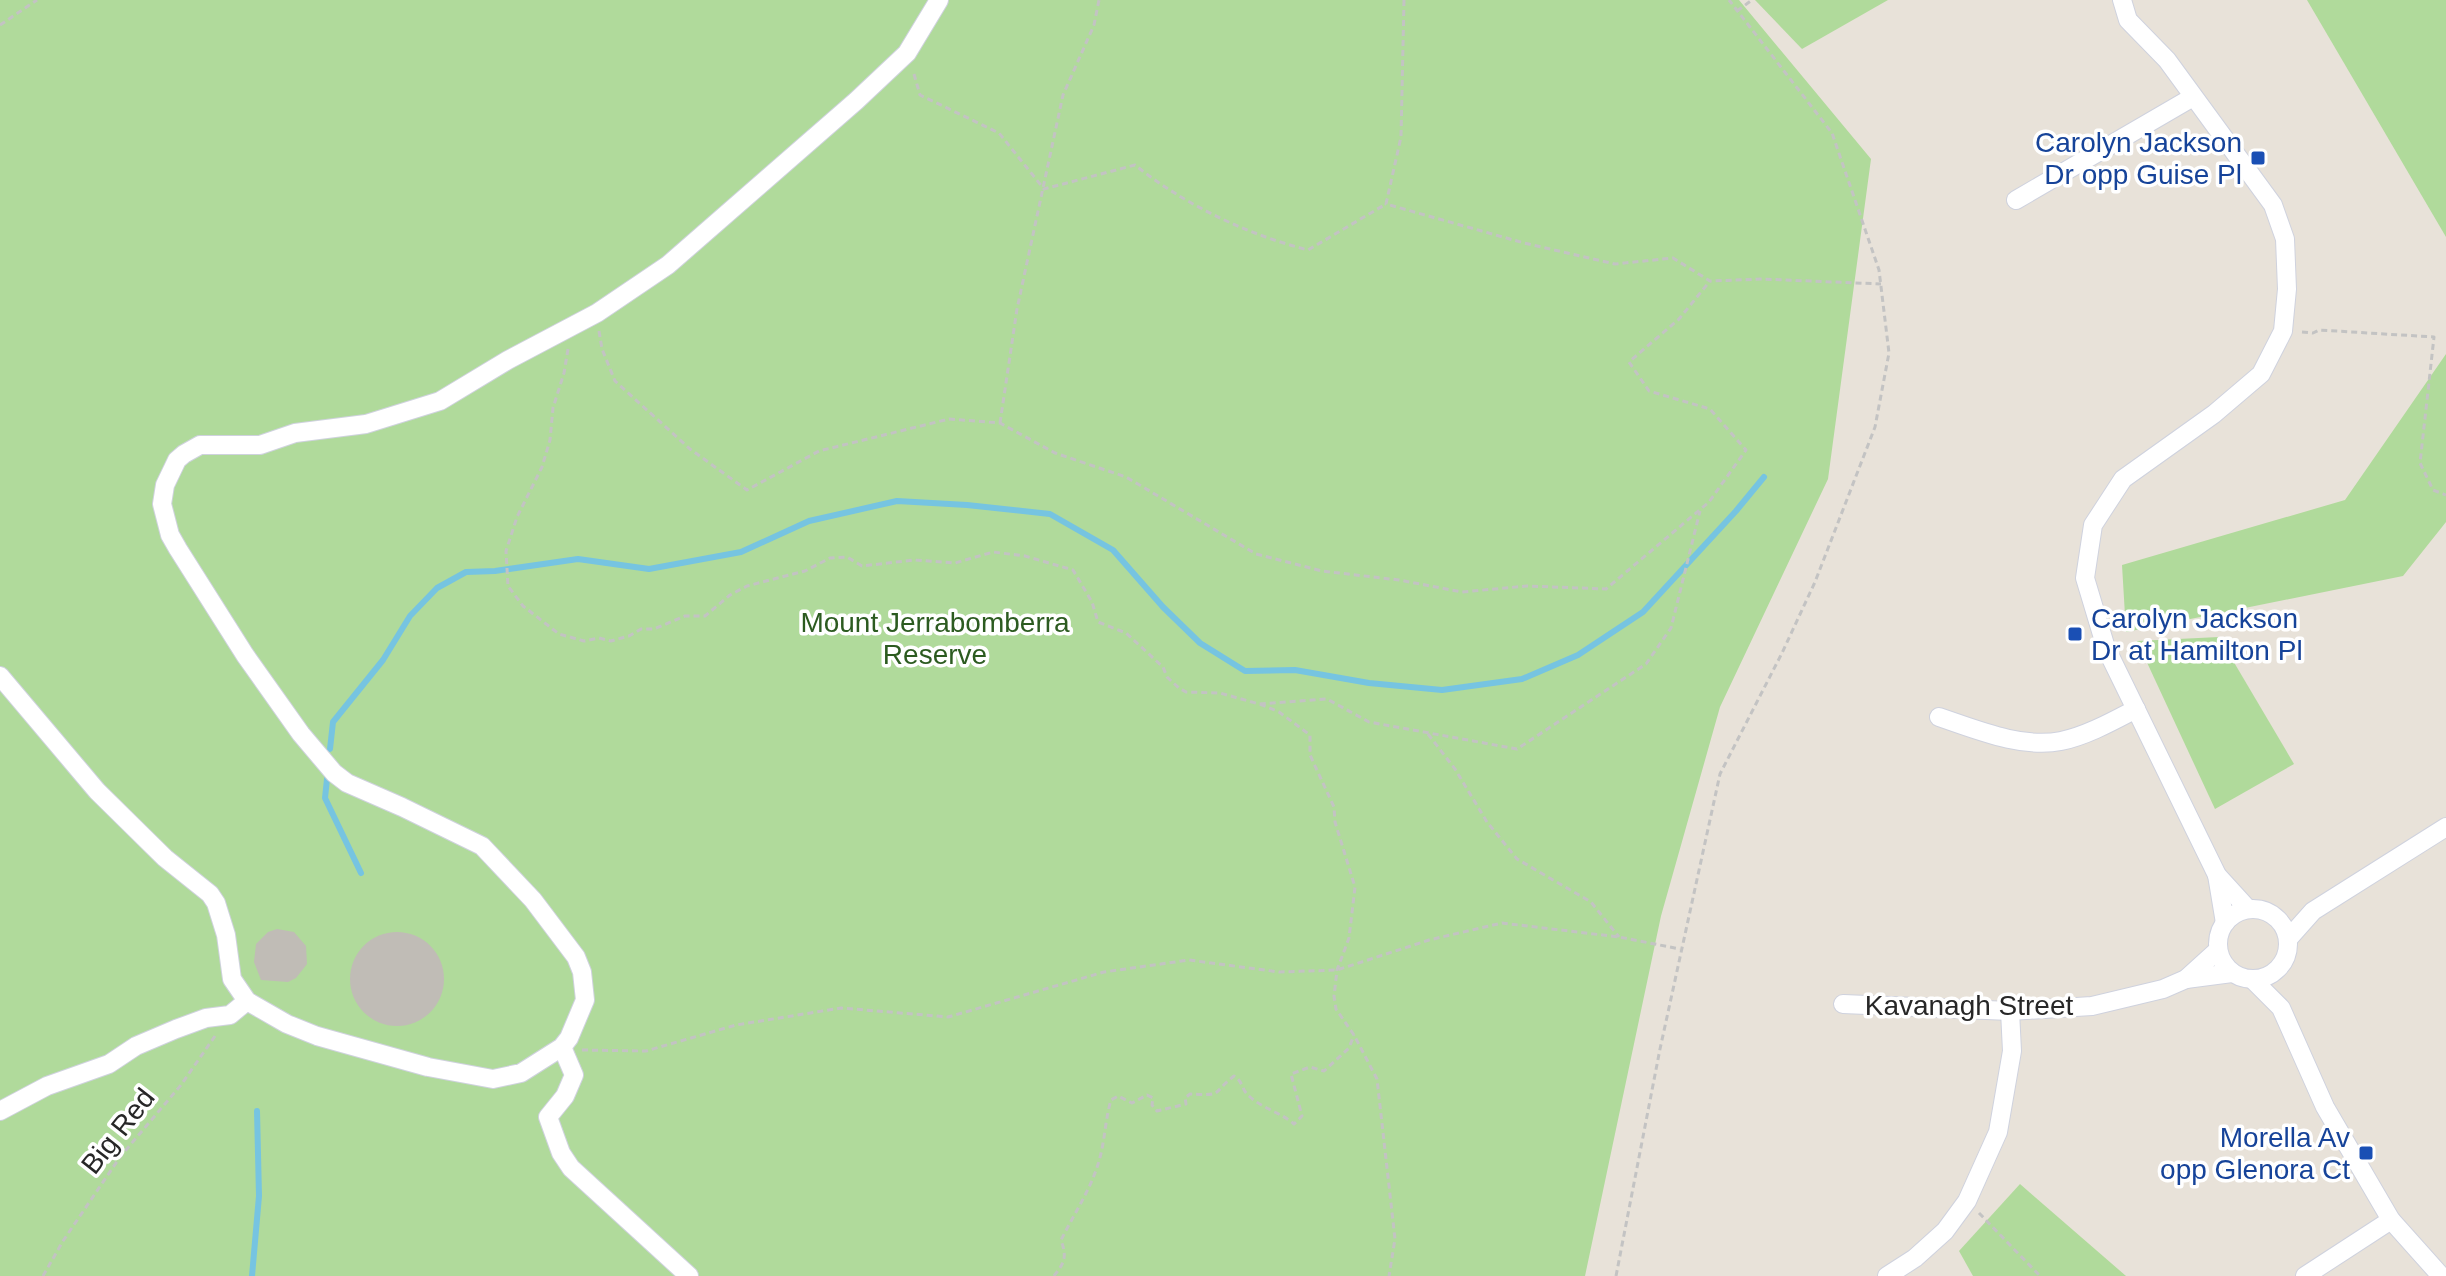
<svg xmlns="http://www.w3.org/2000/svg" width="2446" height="1276" font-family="Arial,sans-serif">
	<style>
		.green { fill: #b0da9b }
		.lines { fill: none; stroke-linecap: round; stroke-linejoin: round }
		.stream { stroke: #76c4e1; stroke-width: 6 }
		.building { fill: #c0bcb6 }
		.minor-casing { stroke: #cfd2de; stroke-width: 20 }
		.path { stroke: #c3c3c3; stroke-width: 3; stroke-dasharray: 6 4; stroke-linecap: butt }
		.minor { stroke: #fff; stroke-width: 18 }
		.transit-dot { fill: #1a4fb4; stroke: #fff; stroke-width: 3 }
		.labels { text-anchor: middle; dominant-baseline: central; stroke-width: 7; stroke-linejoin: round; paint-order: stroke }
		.transit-label { font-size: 28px; fill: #164399; stroke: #fff; text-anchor: end }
		.park-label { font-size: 28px; fill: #2c5b20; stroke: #fff }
		.street-label { font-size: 28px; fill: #272727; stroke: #fff }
	</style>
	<rect width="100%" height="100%" fill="#e8e2d9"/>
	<g class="green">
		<path d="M0 0H1739L1871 159 1828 479 1720 707 1661 916 1585 1276H0Z"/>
		<path d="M1755 0H1888L1802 49Z"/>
		<path d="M2307 0H2446V237Z"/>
		<path d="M2446 354V522L2403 576 2126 632 2122 565 2345 500Z"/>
		<path d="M2219 637 2294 764 2215 809 2137 641Z"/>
		<path d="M2020 1184 2126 1276H1973L1959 1251Z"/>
	</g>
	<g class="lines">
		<g class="stream">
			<path d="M330 749 333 722 383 660 410 616 437 588 466 572 495 571 578 559 649 569 741 552 809 521 897 501 967 505 1050 514 1113 550 1163 607 1200 643 1245 671 1295 670 1369 683 1442 690 1522 679 1578 655 1643 612 1736 511 1764 477"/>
			<path d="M327 779 325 798 361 873"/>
			<path d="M252 1276 259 1196 257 1111"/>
		</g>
	</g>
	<g class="building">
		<path d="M277 929 294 932 306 946 307 964 296 978 288 982 261 980 254 962 256 944 268 932Z"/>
		<circle cx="397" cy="979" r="47"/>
	</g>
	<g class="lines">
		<g class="minor-casing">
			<g id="minor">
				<path d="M2122 0 2128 20 2167 60 2273 205 2285 239 2287 289 2283 331 2261 374 2214 414 2123 479 2093 525 2085 578 2106 648 2217 875 2248 909"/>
				<path d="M2016 200 2193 97"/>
				<path d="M0 676 97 791 165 858 210 894 216 903 226 935 232 979 247 1001 287 1024 317 1036 428 1067 493 1079 521 1073 562 1047 569 1038 585 1000 582 972 576 957 533 900 482 846 402 807 347 783 334 773 301 734 245 655 178 549 170 535 162 504 165 485 177 460 184 454 200 445H260L295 433 366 424 440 401 508 360 597 313 668 265 856 101 907 53 939 0"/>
				<path d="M1939 717C1975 729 2022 749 2061 741 2086 736 2113 721 2136 709"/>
				<path d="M2217 875 2225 923"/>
				<circle cx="2253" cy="944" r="35"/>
				<path d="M2289 938 2313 911 2446 827"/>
				<path d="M2186 979 2232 973"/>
				<path d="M2253 980 2281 1008 2325 1107 2391 1220 2441 1276"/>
				<path d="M1843 1004 2010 1011 2092 1006 2163 989 2186 979 2218 950"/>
				<path d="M562 1047 574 1075 565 1096 548 1117 561 1153 571 1168 689 1276"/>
				<path d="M0 1111 47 1086 109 1064 136 1046 176 1029 206 1018 230 1015 247 1001"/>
				<path d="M1887 1276 1915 1258 1945 1231 1967 1201 1998 1132 2012 1051 2010 1011"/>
				<path d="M2305 1276 2391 1220"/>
			</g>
		</g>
		<g class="path">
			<path d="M1404 0 1401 137 1386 204 1524 243 1615 264 1673 258 1710 281 1762 279 1881 284"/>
			<path d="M1737 11 1752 0"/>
			<path d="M0 25 37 0"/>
			<path d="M914 74 920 95 999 133 1044 189 1135 165C1185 205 1246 234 1308 250L1386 204"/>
			<path d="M599 331 602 349 615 381 690 449 747 490 819 451 949 419 1000 423 1055 453 1126 477 1256 554 1322 571 1399 580 1462 592 1527 586 1606 589 1709 502 1746 450 1710 409 1649 391 1629 362 1679 319 1710 281"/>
			<path d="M2302 332 2313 333 2319 330 2434 337 2420 463 2433 490 2446 495"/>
			<path d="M568 349 564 373 553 408 550 440 542 467 517 517 506 551 508 586 523 606 559 634 584 641 599 638 611 641 629 636 641 629H654L685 616H705L730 595 747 586 805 571 830 558 847 557 862 566 914 560 955 563 993 552 1025 556 1073 570 1092 602 1098 622 1126 633 1163 667 1167 677 1179 688 1186 692 1220 693 1259 704 1327 699 1369 722 1517 749 1646 664 1671 628 1700 511"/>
			<path d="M1000 423 1017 309 1063 95 1094 25 1099 0"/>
			<path d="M1260 704 1279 712 1310 735V755L1334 807 1335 822 1355 887 1349 938 1337 970 1334 996 1336 1009 1354 1035 1377 1079 1395 1239 1389 1276"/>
			<path d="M1428 734 1455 769 1487 822 1517 859 1591 902 1619 937"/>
			<path d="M582 1050 646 1051 736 1025 841 1008 948 1017 1104 972 1189 960 1279 972 1337 970 1429 940 1502 923 1619 937 1680 949"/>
			<path d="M1979 1213 2040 1276"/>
			<path d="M43 1276 63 1241 120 1157 181 1085 215 1036"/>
			<path d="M1054 1276C1065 1262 1067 1257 1061 1240 1074 1214 1091 1189 1099 1161 1105 1141 1105 1120 1111 1100L1118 1096 1132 1103 1147 1095 1153 1098 1152 1105 1157 1111 1186 1104 1185 1098 1190 1094C1224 1096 1211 1094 1234 1076 1243 1081 1241 1089 1249 1096 1263 1109 1280 1112 1294 1124L1302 1116 1291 1074 1310 1067 1324 1071 1349 1048 1354 1035"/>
			<path d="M1616 1276 1660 1049 1720 774 1782 653 1815 582 1875 427 1889 353 1879 270 1832 133 1729 0"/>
		</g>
		<use href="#minor" class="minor"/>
	</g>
	<g class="transit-dot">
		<rect x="2250" y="150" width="16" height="16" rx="4"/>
		<rect x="2067" y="626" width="16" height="16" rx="4"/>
		<rect x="2358" y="1145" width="16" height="16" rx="4"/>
	</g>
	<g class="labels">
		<g class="transit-label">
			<text x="2242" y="142">Carolyn Jackson<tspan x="2242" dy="32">Dr opp Guise Pl</tspan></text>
			<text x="2091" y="618" text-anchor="start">Carolyn Jackson<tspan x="2091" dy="32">Dr at Hamilton Pl</tspan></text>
			<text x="2350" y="1137">Morella Av<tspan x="2350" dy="32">opp Glenora Ct</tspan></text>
		</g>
		<g class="park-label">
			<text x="935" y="622">Mount Jerrabomberra<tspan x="935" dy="32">Reserve</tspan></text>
		</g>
		<g class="street-label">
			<text x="1969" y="1005">Kavanagh Street</text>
			<text transform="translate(118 1131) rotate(-52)">Big Red</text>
		</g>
	</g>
</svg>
